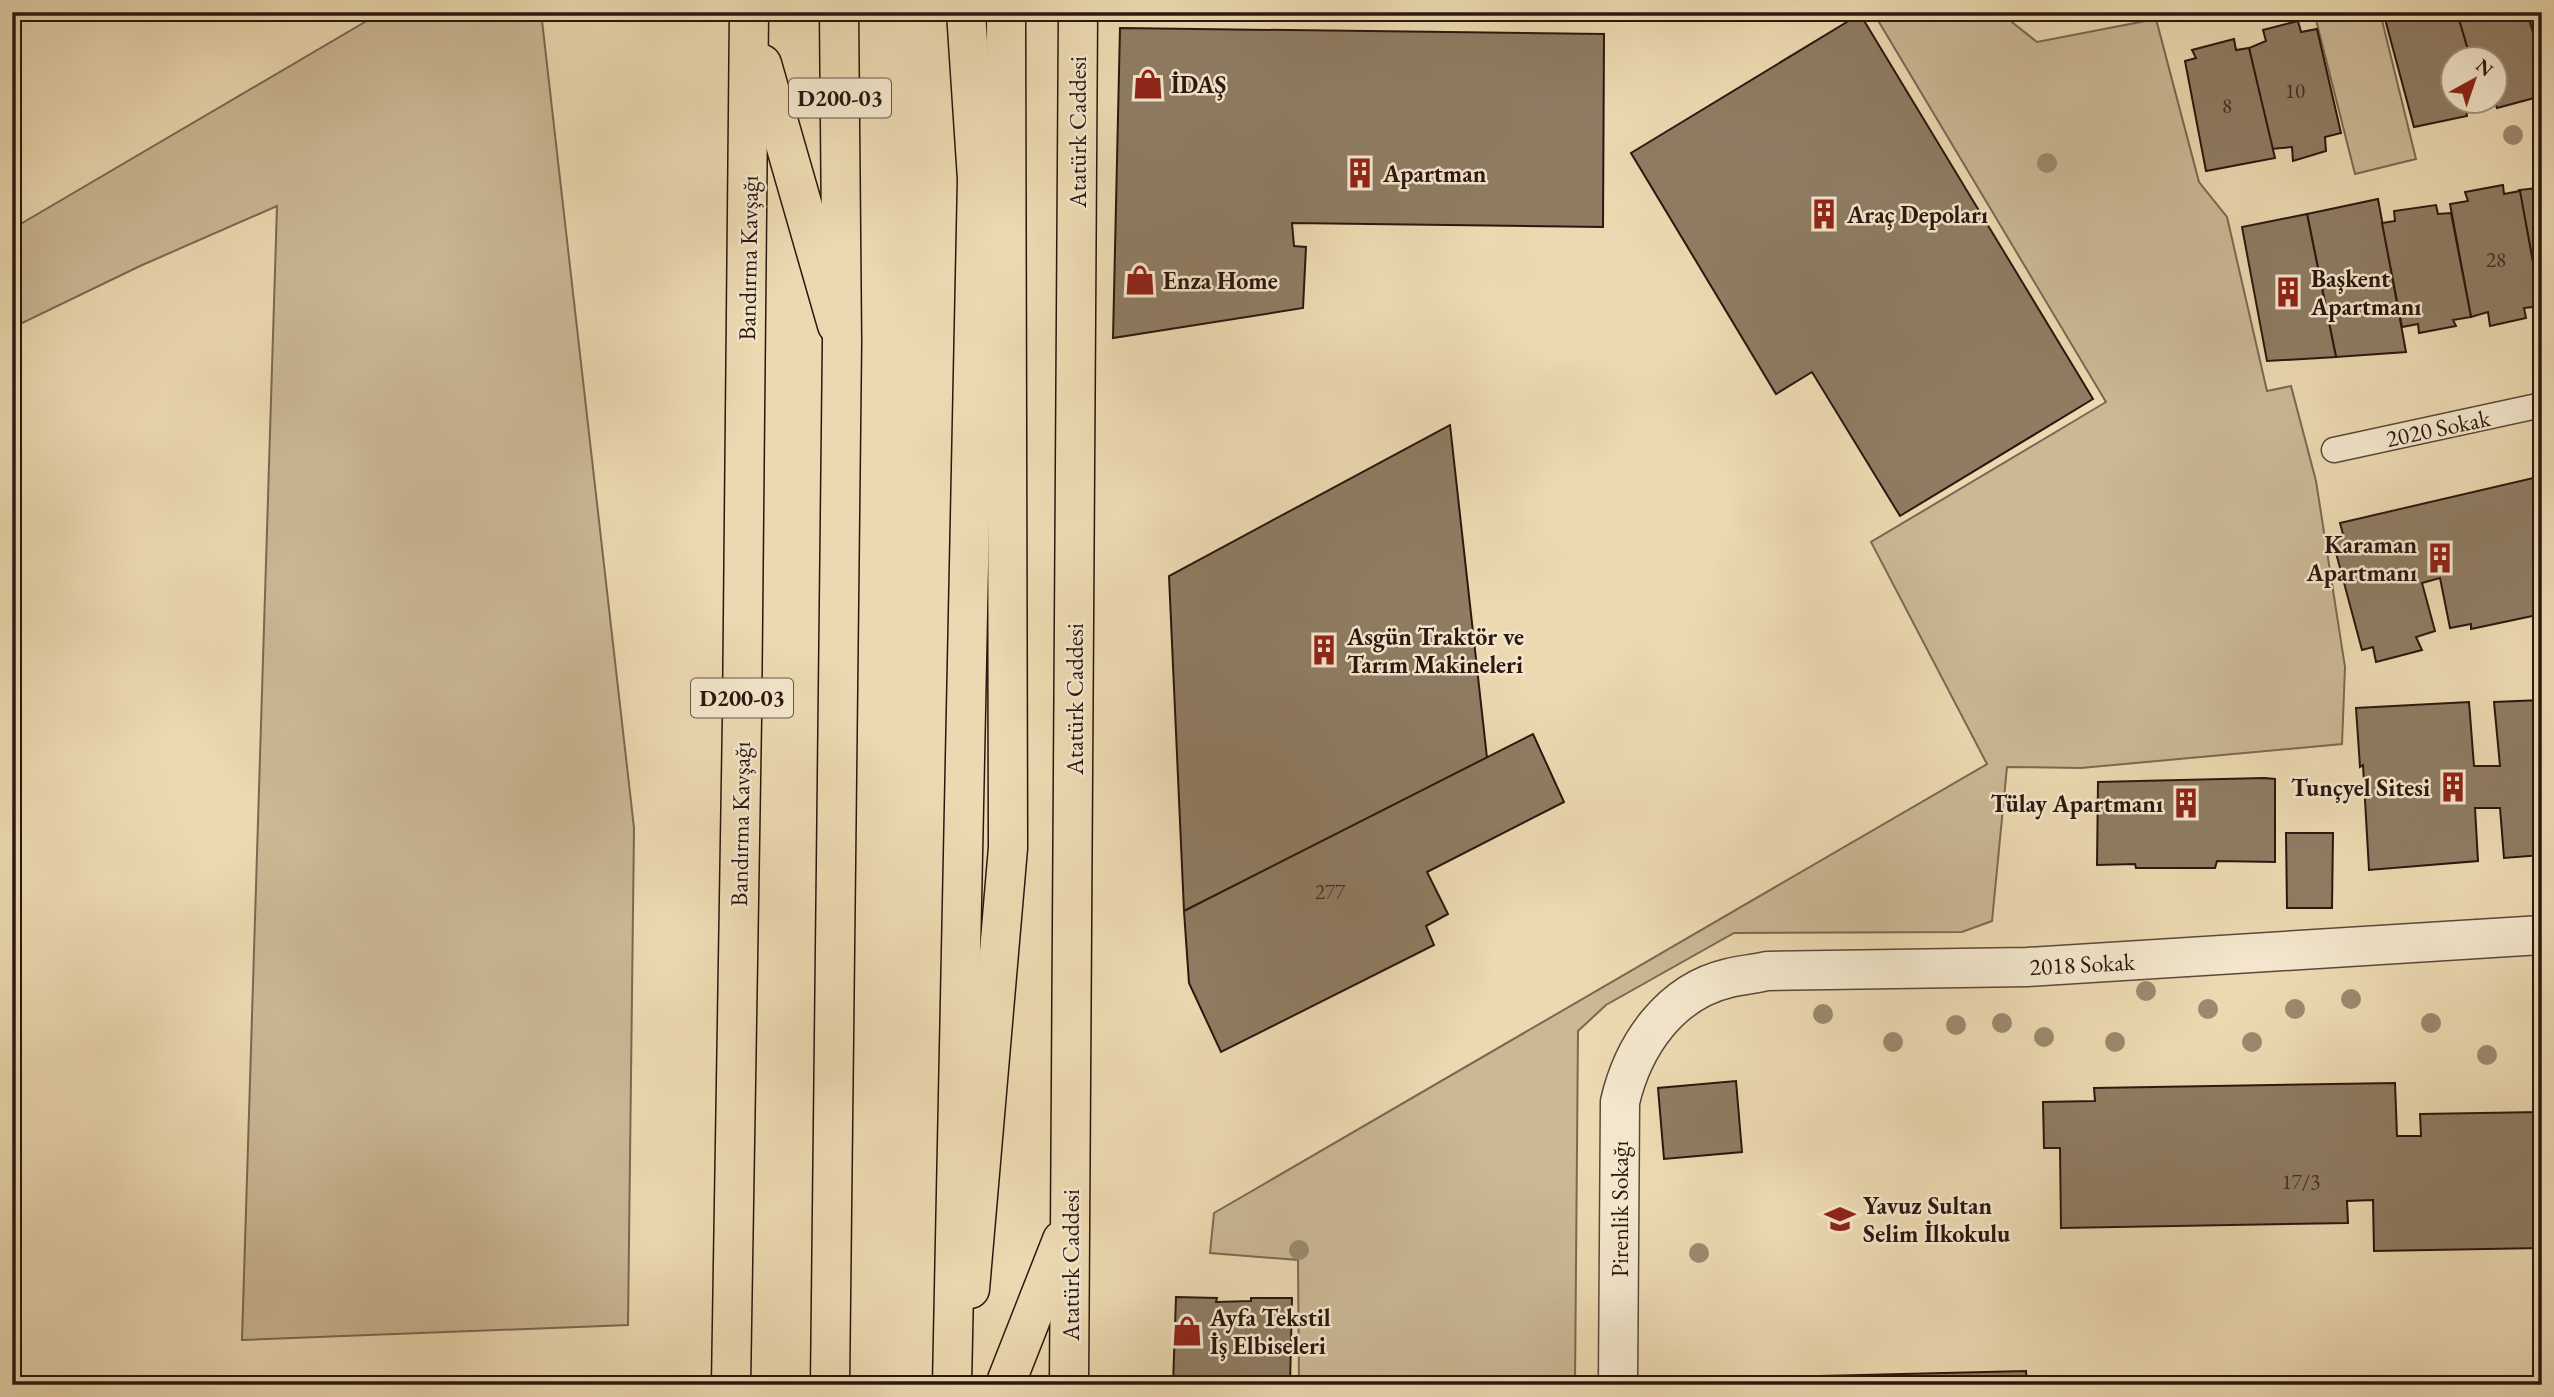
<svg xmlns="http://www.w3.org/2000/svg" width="2554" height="1397" font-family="'EB Garamond',serif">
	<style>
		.green { fill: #cbb895; stroke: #7b6852; stroke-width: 2 }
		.building { fill: #8f7c63; stroke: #2b170f; stroke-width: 2 }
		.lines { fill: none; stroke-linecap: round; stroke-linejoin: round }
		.lane-casing { stroke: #5b4838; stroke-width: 27 }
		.street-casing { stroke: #5b4838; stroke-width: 41 }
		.primary-casing { stroke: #2b170f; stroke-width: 41 }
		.highway-casing { stroke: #2b170f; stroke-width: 41 }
		.lane { stroke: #f3e6cc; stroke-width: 24 }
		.street { stroke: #f3e6cc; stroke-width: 38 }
		.primary { stroke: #ecd9b1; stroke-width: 38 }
		.highway { stroke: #ecd9b1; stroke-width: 38 }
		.tree { fill: #9c896e }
		.labels { text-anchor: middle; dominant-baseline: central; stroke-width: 5; stroke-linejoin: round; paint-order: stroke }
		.number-label { font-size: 21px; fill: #443024 }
		.shield { fill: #f3e6cc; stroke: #675548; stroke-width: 2 }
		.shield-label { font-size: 23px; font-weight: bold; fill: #2b170f }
		.poi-label { font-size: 24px; font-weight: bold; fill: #2b170f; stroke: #f3e6cc; text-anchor: start }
		.street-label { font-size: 24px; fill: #2b170f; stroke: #f3e6cc }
	</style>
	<rect width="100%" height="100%" fill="#ecd9b1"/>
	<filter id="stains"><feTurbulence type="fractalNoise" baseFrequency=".00286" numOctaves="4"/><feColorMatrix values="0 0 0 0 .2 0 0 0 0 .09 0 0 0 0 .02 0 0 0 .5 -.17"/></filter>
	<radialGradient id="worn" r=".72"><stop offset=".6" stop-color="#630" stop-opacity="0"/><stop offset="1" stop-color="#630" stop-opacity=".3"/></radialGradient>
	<g class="green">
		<path d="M382 12H541L634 828 628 1325 242 1340 277 206 140 266 12 328V229Z"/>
		<path d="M1873 12 2003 15 2037 42 2156 19 2199 182 2227 217 2267 391 2291 386 2316 481 2345 667 2342 744 2081 768 2007 767 1992 921 1962 932 1734 933 1606 1005 1578 1031 1575 1385H1299L1298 1260 1210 1253 1214 1213 1987 764 1871 542 2106 402Z"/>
		<path d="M2314 12H2380L2416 159 2355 174Z"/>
	</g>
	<g class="building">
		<path d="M2402 12H2457L2471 60H2452V102H2484H2465L2467 116 2414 127 2385 19Z"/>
		<path d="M2457 12H2527L2542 62V87L2534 89 2538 97 2497 108 2494 100V60H2471Z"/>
		<path d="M2527 12H2542V62Z"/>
		<path d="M1860 14 2093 399 1900 516 1812 372 1776 394 1631 153Z"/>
		<path d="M2298 21 2301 32 2317 29 2341 133 2325 137 2326 151 2293 161 2292 147 2271 149 2249 48 2266 41 2263 30Z"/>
		<path d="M1120 28 1604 34 1603 227 1292 223 1294 246 1306 247 1303 308 1113 338Z"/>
		<path d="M2234 39 2236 50 2249 48 2275 158 2206 171 2185 61 2196 58 2192 50Z"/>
		<path d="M2542 171V305L2541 306 2519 190 2537 188V172Z"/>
		<path d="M2503 185 2504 194 2520 191 2541 306 2524 308 2526 318 2490 326 2488 312 2471 317 2450 204 2468 201 2465 192Z"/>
		<path d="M2378 199 2406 352 2336 357 2307 214Z"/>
		<path d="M2436 205 2438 214 2451 213 2471 317 2453 320 2456 326 2419 333 2418 324 2402 327 2382 223 2395 221 2394 211Z"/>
		<path d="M2307 214 2336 357 2267 361 2242 227Z"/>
		<path d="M1450 425 1487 758 1184 911 1169 576Z"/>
		<path d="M2542 476V614L2471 629V624L2450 628 2440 578 2422 583 2435 631 2416 637 2422 650 2376 662 2373 647 2362 650 2332 538 2343 534 2340 523Z"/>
		<path d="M2542 700V855L2504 858 2500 808H2475L2478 861 2369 870 2363 765 2360 767 2356 708 2469 702 2474 766H2500L2494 702Z"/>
		<path d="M1533 734 1564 802 1427 872 1448 914 1426 926 1434 945 1221 1052 1189 983 1184 911Z"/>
		<path d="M2264 778 2275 779V862L2217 861 2215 868H2136L2135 864 2097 865 2098 782Z"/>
		<path d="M2286 833H2333L2332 908H2287Z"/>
		<path d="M1736 1081 1742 1152 1664 1159 1658 1088Z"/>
		<path d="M2395 1083 2397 1136H2421L2420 1114 2542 1112V1248L2374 1251 2373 1200 2347 1201 2348 1223 2061 1228 2060 1148H2044L2043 1102 2095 1101 2094 1088Z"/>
		<path d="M1176 1297 1217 1298 1216 1302 1251 1301V1298H1292L1290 1385H1173Z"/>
		<path d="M2026 1371 2027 1385H1740V1378Z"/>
	</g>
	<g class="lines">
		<g class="lane-casing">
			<path id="lane" d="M2334 450 2542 405"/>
		</g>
		<g class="street-casing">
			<path id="street" d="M1618 1385 1620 1102C1633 1046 1669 992 1729 978 1741 975 1754 974 1767 971L2027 967 2542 935"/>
		</g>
		<g class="primary-casing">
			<g id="primary">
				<path d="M762 64 837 325"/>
				<path d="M970 1289 1008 848 1006 12"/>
				<path d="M731 1385 742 718 749 12"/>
				<path d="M1005 1385 1062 1240"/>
				<path d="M1069 1385 1078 12"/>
			</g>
		</g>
		<g class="highway-casing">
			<g id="highway">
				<path d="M830 1385 842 342 839 12"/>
				<path d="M952 1385 977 179 966 12"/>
			</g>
		</g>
		<use href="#lane" class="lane"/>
		<use href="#street" class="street"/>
		<use href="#primary" class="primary"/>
		<use href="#highway" class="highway"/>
	</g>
	<g class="tree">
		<circle cx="2513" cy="135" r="10"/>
		<circle cx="2047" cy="163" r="10"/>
		<circle cx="2146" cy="991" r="10"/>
		<circle cx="2351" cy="999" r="10"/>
		<circle cx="2208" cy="1009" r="10"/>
		<circle cx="2295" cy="1009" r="10"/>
		<circle cx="1823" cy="1014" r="10"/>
		<circle cx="2002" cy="1023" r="10"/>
		<circle cx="2431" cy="1023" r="10"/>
		<circle cx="1956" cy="1025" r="10"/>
		<circle cx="2044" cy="1037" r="10"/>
		<circle cx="1893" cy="1042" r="10"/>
		<circle cx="2115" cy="1042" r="10"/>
		<circle cx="2252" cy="1042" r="10"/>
		<circle cx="2487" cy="1055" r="10"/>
		<circle cx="1299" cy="1250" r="10"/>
		<circle cx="1699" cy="1253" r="10"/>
	</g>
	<defs>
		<g id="shop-bare" transform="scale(2.415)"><path d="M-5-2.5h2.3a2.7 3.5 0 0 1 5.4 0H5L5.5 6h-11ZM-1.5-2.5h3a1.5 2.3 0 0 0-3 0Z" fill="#8f2418" stroke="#f3e6cc" stroke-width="2.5" paint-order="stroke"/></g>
		<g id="building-bare" transform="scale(2.415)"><path d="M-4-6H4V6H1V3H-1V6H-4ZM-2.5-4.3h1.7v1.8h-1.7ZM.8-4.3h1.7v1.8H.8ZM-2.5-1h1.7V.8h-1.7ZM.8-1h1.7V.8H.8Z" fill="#8f2418" stroke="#f3e6cc" stroke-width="2.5" paint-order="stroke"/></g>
		<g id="school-bare" transform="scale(2.415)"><path d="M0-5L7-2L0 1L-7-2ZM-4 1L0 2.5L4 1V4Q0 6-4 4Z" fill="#8f2418" stroke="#f3e6cc" stroke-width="2.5" paint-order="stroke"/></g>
	</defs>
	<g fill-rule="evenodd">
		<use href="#shop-bare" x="1148" y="84"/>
		<use href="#building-bare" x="1360" y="173"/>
		<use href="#building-bare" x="1824" y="214"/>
		<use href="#shop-bare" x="1140" y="280"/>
		<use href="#building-bare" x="2288" y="292"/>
		<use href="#building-bare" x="2440" y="558"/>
		<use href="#building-bare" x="1324" y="650"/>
		<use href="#building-bare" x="2453" y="787"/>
		<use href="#building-bare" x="2186" y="803"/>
		<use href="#school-bare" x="1840" y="1219"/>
		<use href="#shop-bare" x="1187" y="1331"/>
	</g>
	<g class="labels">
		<g class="number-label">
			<text x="2295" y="90">10</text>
			<text x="2227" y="105">8</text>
			<text x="2496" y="259">28</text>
			<text x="1330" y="891">277</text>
			<text x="2301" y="1181">17/3</text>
		</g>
		<g class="shield">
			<rect x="789" y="78.5" width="102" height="39" rx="5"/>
			<rect x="691" y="678.5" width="102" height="39" rx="5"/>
		</g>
		<g class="shield-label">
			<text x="840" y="98">D200-03</text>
			<text x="742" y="698">D200-03</text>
		</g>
		<g class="poi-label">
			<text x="1171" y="84">İDAŞ</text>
			<text x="1383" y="173">Apartman</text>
			<text x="1847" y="214">Araç Depoları</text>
			<text x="2311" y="278">Başkent<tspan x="2311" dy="28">Apartmanı</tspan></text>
			<text x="1163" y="280">Enza Home</text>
			<text x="2417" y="544" text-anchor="end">Karaman<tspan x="2417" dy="28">Apartmanı</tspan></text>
			<text x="1347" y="636">Asgün Traktör ve<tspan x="1347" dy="28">Tarım Makineleri</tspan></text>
			<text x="2430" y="787" text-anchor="end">Tunçyel Sitesi</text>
			<text x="2163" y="803" text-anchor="end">Tülay Apartmanı</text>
			<text x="1863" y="1205">Yavuz Sultan<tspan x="1863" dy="28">Selim İlkokulu</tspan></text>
			<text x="1210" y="1317">Ayfa Tekstil<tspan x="1210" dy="28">İş Elbiseleri</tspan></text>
		</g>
		<g class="street-label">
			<text transform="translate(1077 132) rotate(-90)">Atatürk Caddesi</text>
			<text transform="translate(748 258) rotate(-89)">Bandırma Kavşağı</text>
			<text transform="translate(2438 428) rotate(-12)">2020 Sokak</text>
			<text transform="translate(1074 699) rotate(-90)">Atatürk Caddesi</text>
			<text transform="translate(740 824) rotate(-89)">Bandırma Kavşağı</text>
			<text transform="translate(2082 964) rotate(-3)">2018 Sokak</text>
			<text transform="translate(1619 1209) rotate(-90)">Pirenlik Sokağı</text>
			<text transform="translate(1070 1265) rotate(-90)">Atatürk Caddesi</text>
		</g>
	</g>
	<rect width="2554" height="1397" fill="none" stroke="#ecd9b1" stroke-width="42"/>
	<rect x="14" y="14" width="2526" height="1369" fill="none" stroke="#2b170f" stroke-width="3.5"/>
	<rect x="21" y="21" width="2512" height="1355" fill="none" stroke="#2b170f" stroke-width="2"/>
	<g transform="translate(2474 80) rotate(40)"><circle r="33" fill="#f3e6cc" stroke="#a39380" stroke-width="2"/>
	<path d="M0-5L12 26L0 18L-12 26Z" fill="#8f2418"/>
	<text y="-10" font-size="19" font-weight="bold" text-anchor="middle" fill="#2b170f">N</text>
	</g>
	<rect width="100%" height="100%" filter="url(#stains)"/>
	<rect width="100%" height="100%" fill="url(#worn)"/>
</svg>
